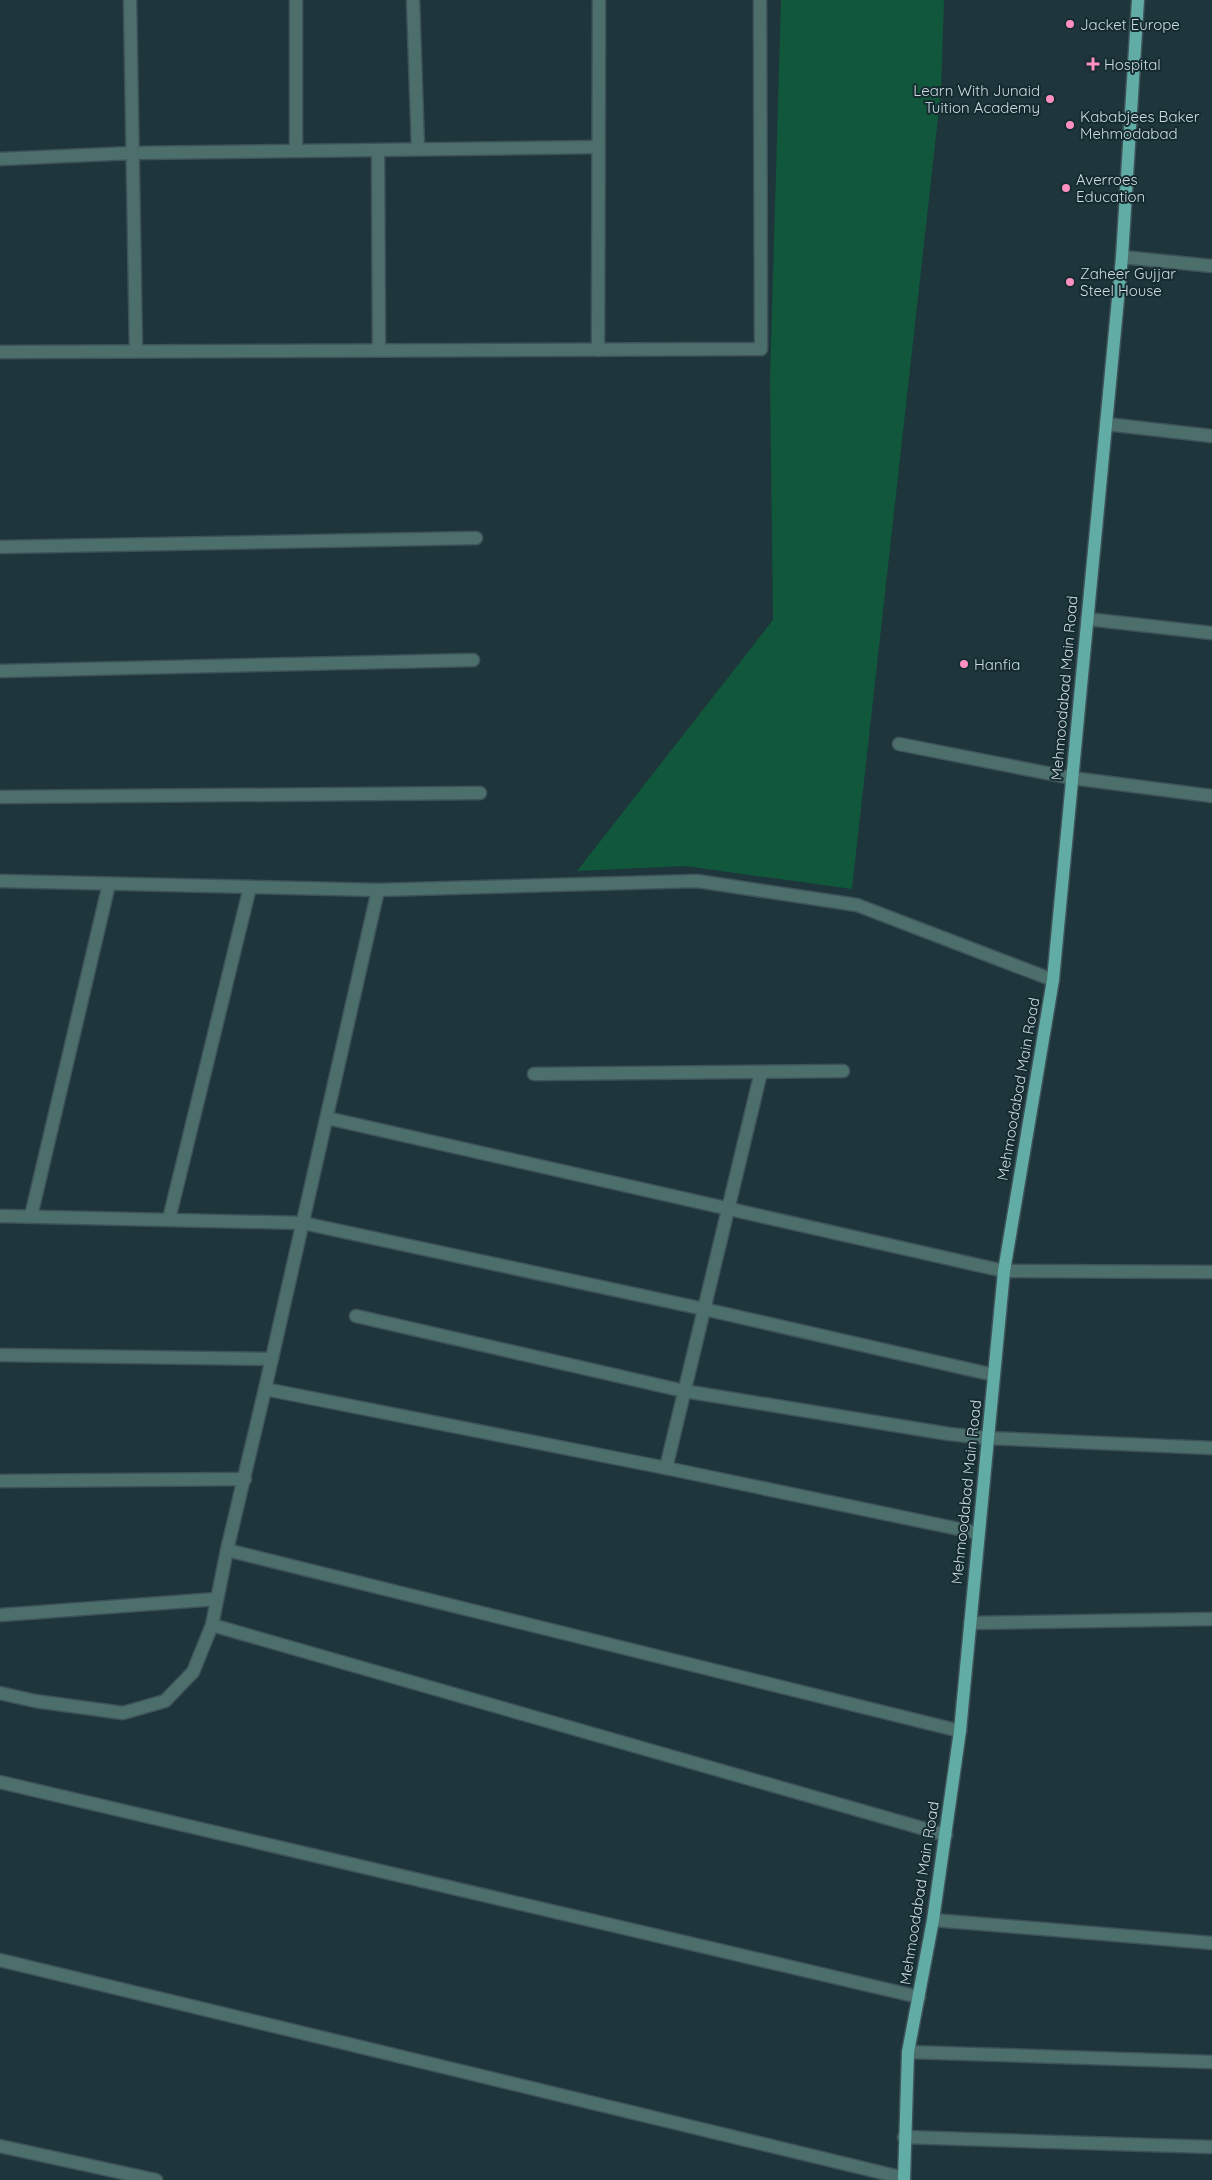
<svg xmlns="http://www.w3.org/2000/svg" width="1212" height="2180" font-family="Quicksand,sans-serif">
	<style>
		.green { fill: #10573b }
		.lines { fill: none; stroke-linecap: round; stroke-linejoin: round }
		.minor-casing { stroke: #3e5359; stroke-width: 15 }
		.major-casing { stroke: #3e5359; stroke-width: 15 }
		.minor { stroke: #4d6f6c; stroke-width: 12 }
		.major { stroke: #62aca6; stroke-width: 12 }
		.poi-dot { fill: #fd8fc1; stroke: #142b30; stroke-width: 2 }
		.labels { text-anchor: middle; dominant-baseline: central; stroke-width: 4; stroke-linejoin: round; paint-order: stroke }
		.poi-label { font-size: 15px; fill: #cedbdf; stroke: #142b30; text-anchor: start }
		.street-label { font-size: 15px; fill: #cedbdf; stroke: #142b30 }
	</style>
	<rect width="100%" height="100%" fill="#1e353b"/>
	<path class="green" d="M781 0H944L941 91 852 889 685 866 577 871 773 620 770 378Z"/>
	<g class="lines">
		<g class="minor-casing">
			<g id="minor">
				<path d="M130 0 136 351"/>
				<path d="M413 0 418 149"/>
				<path d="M378 150 379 350"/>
				<path d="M296 151V0"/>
				<path d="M0 159 133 153 598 147"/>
				<path d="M1122 257 1212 266"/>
				<path d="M598 350 599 0"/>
				<path d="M0 352 761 349 760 0"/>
				<path d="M1106 424 1212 436"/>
				<path d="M0 547 476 538"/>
				<path d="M1087 619 1212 633"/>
				<path d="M0 671 473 660"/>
				<path d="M899 744 1072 778 1212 796"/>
				<path d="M0 797 480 793"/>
				<path d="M0 881 378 890 697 881 857 905 1053 980"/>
				<path d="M534 1074 843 1071"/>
				<path d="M327 1118 1004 1271 1212 1272"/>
				<path d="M0 1216 303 1223 704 1309 994 1375"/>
				<path d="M31 1216 109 884"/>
				<path d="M169 1219 250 887"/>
				<path d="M356 1316 684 1391 949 1434 988 1438 1212 1448"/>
				<path d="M0 1355 272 1359"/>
				<path d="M265 1389 666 1468 978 1533"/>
				<path d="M666 1468 761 1072"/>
				<path d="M0 1481 245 1479"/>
				<path d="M227 1550 960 1731"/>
				<path d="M0 1615 217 1599"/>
				<path d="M970 1623 1212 1619"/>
				<path d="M212 1625 946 1835"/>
				<path d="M0 1693 35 1701 123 1713 165 1701 193 1672 212 1625 227 1550 265 1389 378 890"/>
				<path d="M0 1782 919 1997"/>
				<path d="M933 1920 1212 1943"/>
				<path d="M0 1960 904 2178"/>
				<path d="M908 2052 1212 2062"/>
				<path d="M904 2137 1212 2147"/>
				<path d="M0 2146 156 2180"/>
			</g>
		</g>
		<g class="major-casing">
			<path id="major" d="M904 2180 908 2052 933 1920 960 1731 1004 1271 1053 980 1122 257 1138 0"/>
		</g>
		<use href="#minor" class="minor"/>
		<use href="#major" class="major"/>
	</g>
	<g class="poi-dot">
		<circle cx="1070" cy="24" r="5"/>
		<path d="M1090.5 56.5h5v5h5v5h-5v5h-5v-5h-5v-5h5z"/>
		<circle cx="1050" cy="99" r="5"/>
		<circle cx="1070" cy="125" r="5"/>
		<circle cx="1066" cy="188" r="5"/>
		<circle cx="1070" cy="282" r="5"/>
		<circle cx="964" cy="664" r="5"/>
	</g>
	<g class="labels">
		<g class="poi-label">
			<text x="1080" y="24">Jacket Europe</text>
			<text x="1104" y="64">Hospital</text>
			<text x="1040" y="90" text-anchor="end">Learn With Junaid<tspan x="1040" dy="17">Tuition Academy</tspan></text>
			<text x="1080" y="116">Kababjees Baker<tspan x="1080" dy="17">Mehmodabad</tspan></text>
			<text x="1076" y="179">Averroes<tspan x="1076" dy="17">Education</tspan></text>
			<text x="1080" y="273">Zaheer Gujjar<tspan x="1080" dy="17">Steel House</tspan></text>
			<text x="974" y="664">Hanfia</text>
		</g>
		<g class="street-label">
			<text transform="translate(1064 688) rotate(-85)">Mehmoodabad Main Road</text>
			<text transform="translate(1018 1089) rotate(-80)">Mehmoodabad Main Road</text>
			<text transform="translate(966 1492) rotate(-84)">Mehmoodabad Main Road</text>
			<text transform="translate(919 1893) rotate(-81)">Mehmoodabad Main Road</text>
		</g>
	</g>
</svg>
